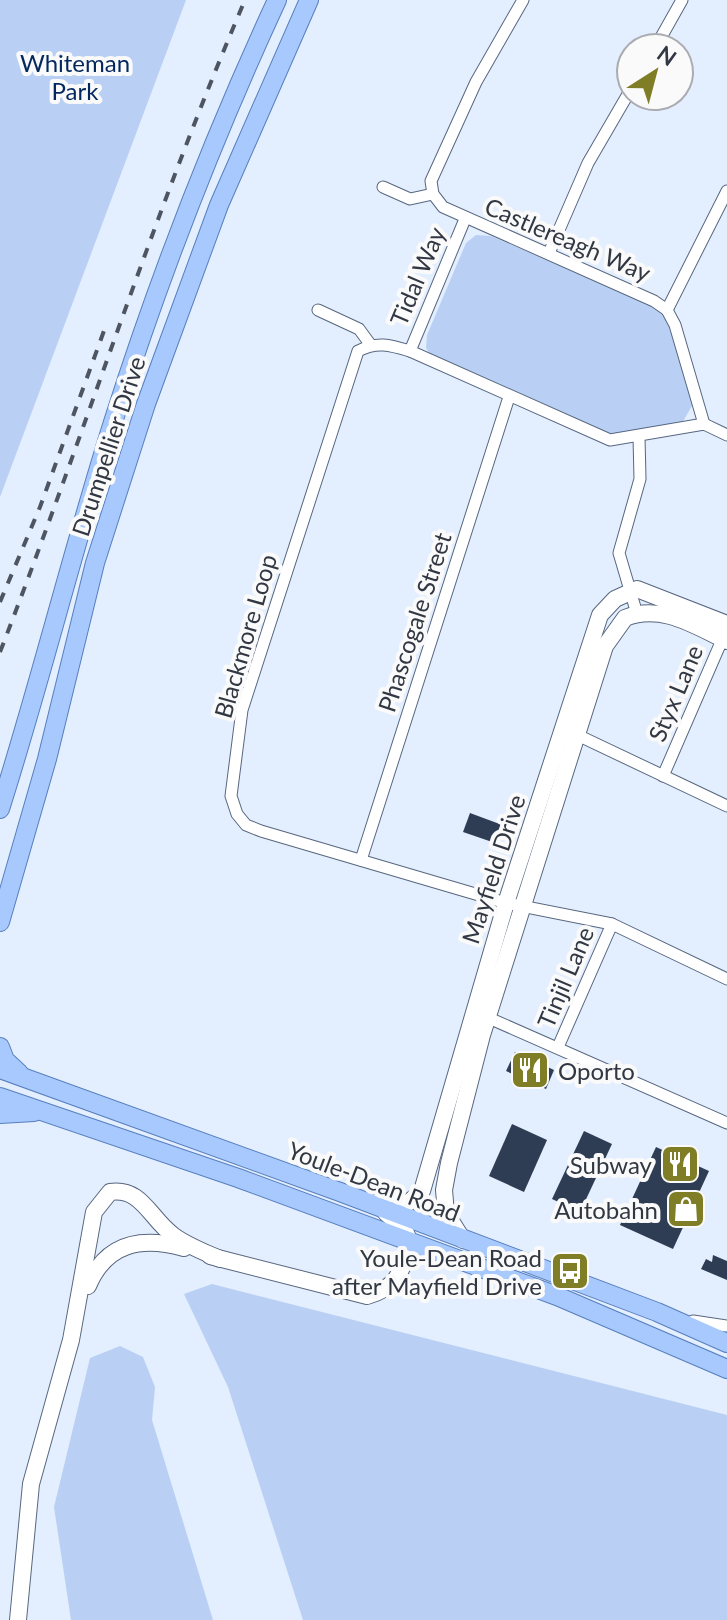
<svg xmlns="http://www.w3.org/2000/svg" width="727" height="1620" font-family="Lato,sans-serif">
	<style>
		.green { fill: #b9d0f4 }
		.building { fill: #2e3d53 }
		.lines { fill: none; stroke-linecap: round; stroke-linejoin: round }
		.street-casing { stroke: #57677f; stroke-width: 13 }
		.secondary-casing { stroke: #57677f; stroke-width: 18 }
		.primary-casing { stroke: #577fbc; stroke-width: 20 }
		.street { stroke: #fff; stroke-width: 11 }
		.secondary { stroke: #fff; stroke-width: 16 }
		.primary { stroke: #a7c9fe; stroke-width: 18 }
		.rail { stroke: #4e5561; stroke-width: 4; stroke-dasharray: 10 10; stroke-linecap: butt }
		.labels { text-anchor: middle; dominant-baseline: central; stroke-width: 8; stroke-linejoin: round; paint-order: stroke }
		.park-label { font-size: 24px; fill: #02285f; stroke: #fafafa }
		.street-label { font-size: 24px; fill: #313843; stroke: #fafafa }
		.poi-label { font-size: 24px; fill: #313843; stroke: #fafafa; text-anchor: end }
	</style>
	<rect width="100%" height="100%" fill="#e3eeff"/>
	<g class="green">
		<path d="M0 0H186L0 497Z"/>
		<path d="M476 235 491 236 660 309 676 335 693 404 681 425 621 437 597 430 432 358 426 348 427 335 466 243Z"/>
		<path d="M212 1284 727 1415V1620H303L228 1387 184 1294Z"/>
		<path d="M120 1346 143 1357 155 1387 152 1420 213 1620H71L54 1507 90 1358Z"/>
	</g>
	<g class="building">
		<path d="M470 813 505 826 498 844 463 832Z"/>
		<path d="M515 1052 554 1070 546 1089 506 1071Z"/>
		<path d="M512 1124 547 1140 524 1192 489 1176Z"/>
		<path d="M584 1131 612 1144 580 1212 552 1199Z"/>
		<path d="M656 1147 709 1171 673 1249 620 1225Z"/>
		<path d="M713 1255 727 1261V1280L701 1269 706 1259 712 1262Z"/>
	</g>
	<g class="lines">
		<g class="street-casing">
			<g id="street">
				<path d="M523 0 476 82 431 181 433 194 443 207 654 301 667 310 675 325 704 424"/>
				<path d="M655 48 682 0"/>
				<path d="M383 187 410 199 433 194"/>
				<path d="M549 253 588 163 631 89"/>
				<path d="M318 310 359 329 370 344"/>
				<path d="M667 310 727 191"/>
				<path d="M410 351 465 219"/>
				<path d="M727 435 704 424 610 440 410 351C390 345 377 341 358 351L242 710 231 796 237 814 246 825 261 831 506 903 612 924 727 979"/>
				<path d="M637 614 619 553 640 479 639 437"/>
				<path d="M571 732 727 806"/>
				<path d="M663 776 725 633"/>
				<path d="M361 860 509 397"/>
				<path d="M482 1015 727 1123"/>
				<path d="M558 1047 612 924"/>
				<path d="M693 1321 727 1326"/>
			</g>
		</g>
		<g class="secondary-casing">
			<g id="secondary">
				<path d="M378 1202 408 1203 422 1191 506 903 600 615 615 599 637 589 727 624"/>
				<path d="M463 1240 446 1213 444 1190 449 1163 482 1035 605 646 625 618C661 603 695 626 727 641"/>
				<path d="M210 1256 367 1296C400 1286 400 1273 410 1243L404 1228 386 1213"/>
				<path d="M88 1286C106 1243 141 1236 184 1248"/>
				<path d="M18 1620 31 1484 71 1340 94 1212 110 1192C142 1187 150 1219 174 1236 188 1246 204 1252 220 1259"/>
			</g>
		</g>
		<g class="primary-casing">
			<g id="primary">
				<path d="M0 809C41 680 73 548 114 419 160 275 214 136 277 0"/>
				<path d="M0 922 47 759 95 563 146 404 219 205 309 0"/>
				<path d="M0 1047 5 1060 19 1073"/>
				<path d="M0 1069 340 1192 657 1312 727 1343"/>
				<path d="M0 1097 238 1178 557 1296 727 1369"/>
				<path d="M0 1114 34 1112"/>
			</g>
		</g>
		<use href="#street" class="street"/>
		<use href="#secondary" class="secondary"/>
		<use href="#primary" class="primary"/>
		<g class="rail">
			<path d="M0 602 40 507 105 328"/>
			<path d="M0 652C84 436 153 214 245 0"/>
		</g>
	</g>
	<defs>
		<g id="restaurant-square" transform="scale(2)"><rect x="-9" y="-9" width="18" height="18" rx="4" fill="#7f7e26" stroke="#fafafa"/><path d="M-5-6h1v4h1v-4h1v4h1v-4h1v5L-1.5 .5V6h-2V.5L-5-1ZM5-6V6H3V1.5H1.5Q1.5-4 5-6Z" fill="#fff"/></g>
		<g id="shop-square" transform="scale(2)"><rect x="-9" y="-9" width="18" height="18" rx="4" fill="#7f7e26" stroke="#fafafa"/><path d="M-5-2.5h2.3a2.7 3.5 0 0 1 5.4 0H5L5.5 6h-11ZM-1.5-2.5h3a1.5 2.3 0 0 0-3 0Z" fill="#fff"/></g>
		<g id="bus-square" transform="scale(2)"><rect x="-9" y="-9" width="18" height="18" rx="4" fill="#7f7e26" stroke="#fafafa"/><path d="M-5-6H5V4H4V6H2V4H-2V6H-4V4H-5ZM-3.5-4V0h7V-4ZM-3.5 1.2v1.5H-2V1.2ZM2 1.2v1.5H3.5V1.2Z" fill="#fff"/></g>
	</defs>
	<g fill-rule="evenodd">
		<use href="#restaurant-square" x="530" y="1070"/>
		<use href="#restaurant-square" x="680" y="1164"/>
		<use href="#shop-square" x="686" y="1209"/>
		<use href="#bus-square" x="570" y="1271"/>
	</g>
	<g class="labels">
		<g class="park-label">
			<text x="75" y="62">Whiteman<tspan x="75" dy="28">Park</tspan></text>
		</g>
		<g class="street-label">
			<text transform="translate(568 239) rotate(23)">Castlereagh Way</text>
			<text transform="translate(417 276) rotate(-67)">Tidal Way</text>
			<text transform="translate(108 446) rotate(-72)">Drumpellier Drive</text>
			<text transform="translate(414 622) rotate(-72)">Phascogale Street</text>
			<text transform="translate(245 636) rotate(-74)">Blackmore Loop</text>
			<text transform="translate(675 693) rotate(-67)">Styx Lane</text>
			<text transform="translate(493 869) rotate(-72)">Mayfield Drive</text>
			<text transform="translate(565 977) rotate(-67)">Tinjil Lane</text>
			<text transform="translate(374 1181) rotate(21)">Youle-Dean Road</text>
		</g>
		<g class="poi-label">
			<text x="558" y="1070" text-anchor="start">Oporto</text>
			<text x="652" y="1164">Subway</text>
			<text x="658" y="1209">Autobahn</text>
			<text x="542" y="1257">Youle-Dean Road<tspan x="542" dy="28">after Mayfield Drive</tspan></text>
		</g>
	</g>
	<g transform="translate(655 72) rotate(36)"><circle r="38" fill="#fafafa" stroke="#aaacb1" stroke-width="2"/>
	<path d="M0-6L14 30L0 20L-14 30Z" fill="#7f7e26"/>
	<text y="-12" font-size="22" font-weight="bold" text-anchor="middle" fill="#313843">N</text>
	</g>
</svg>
